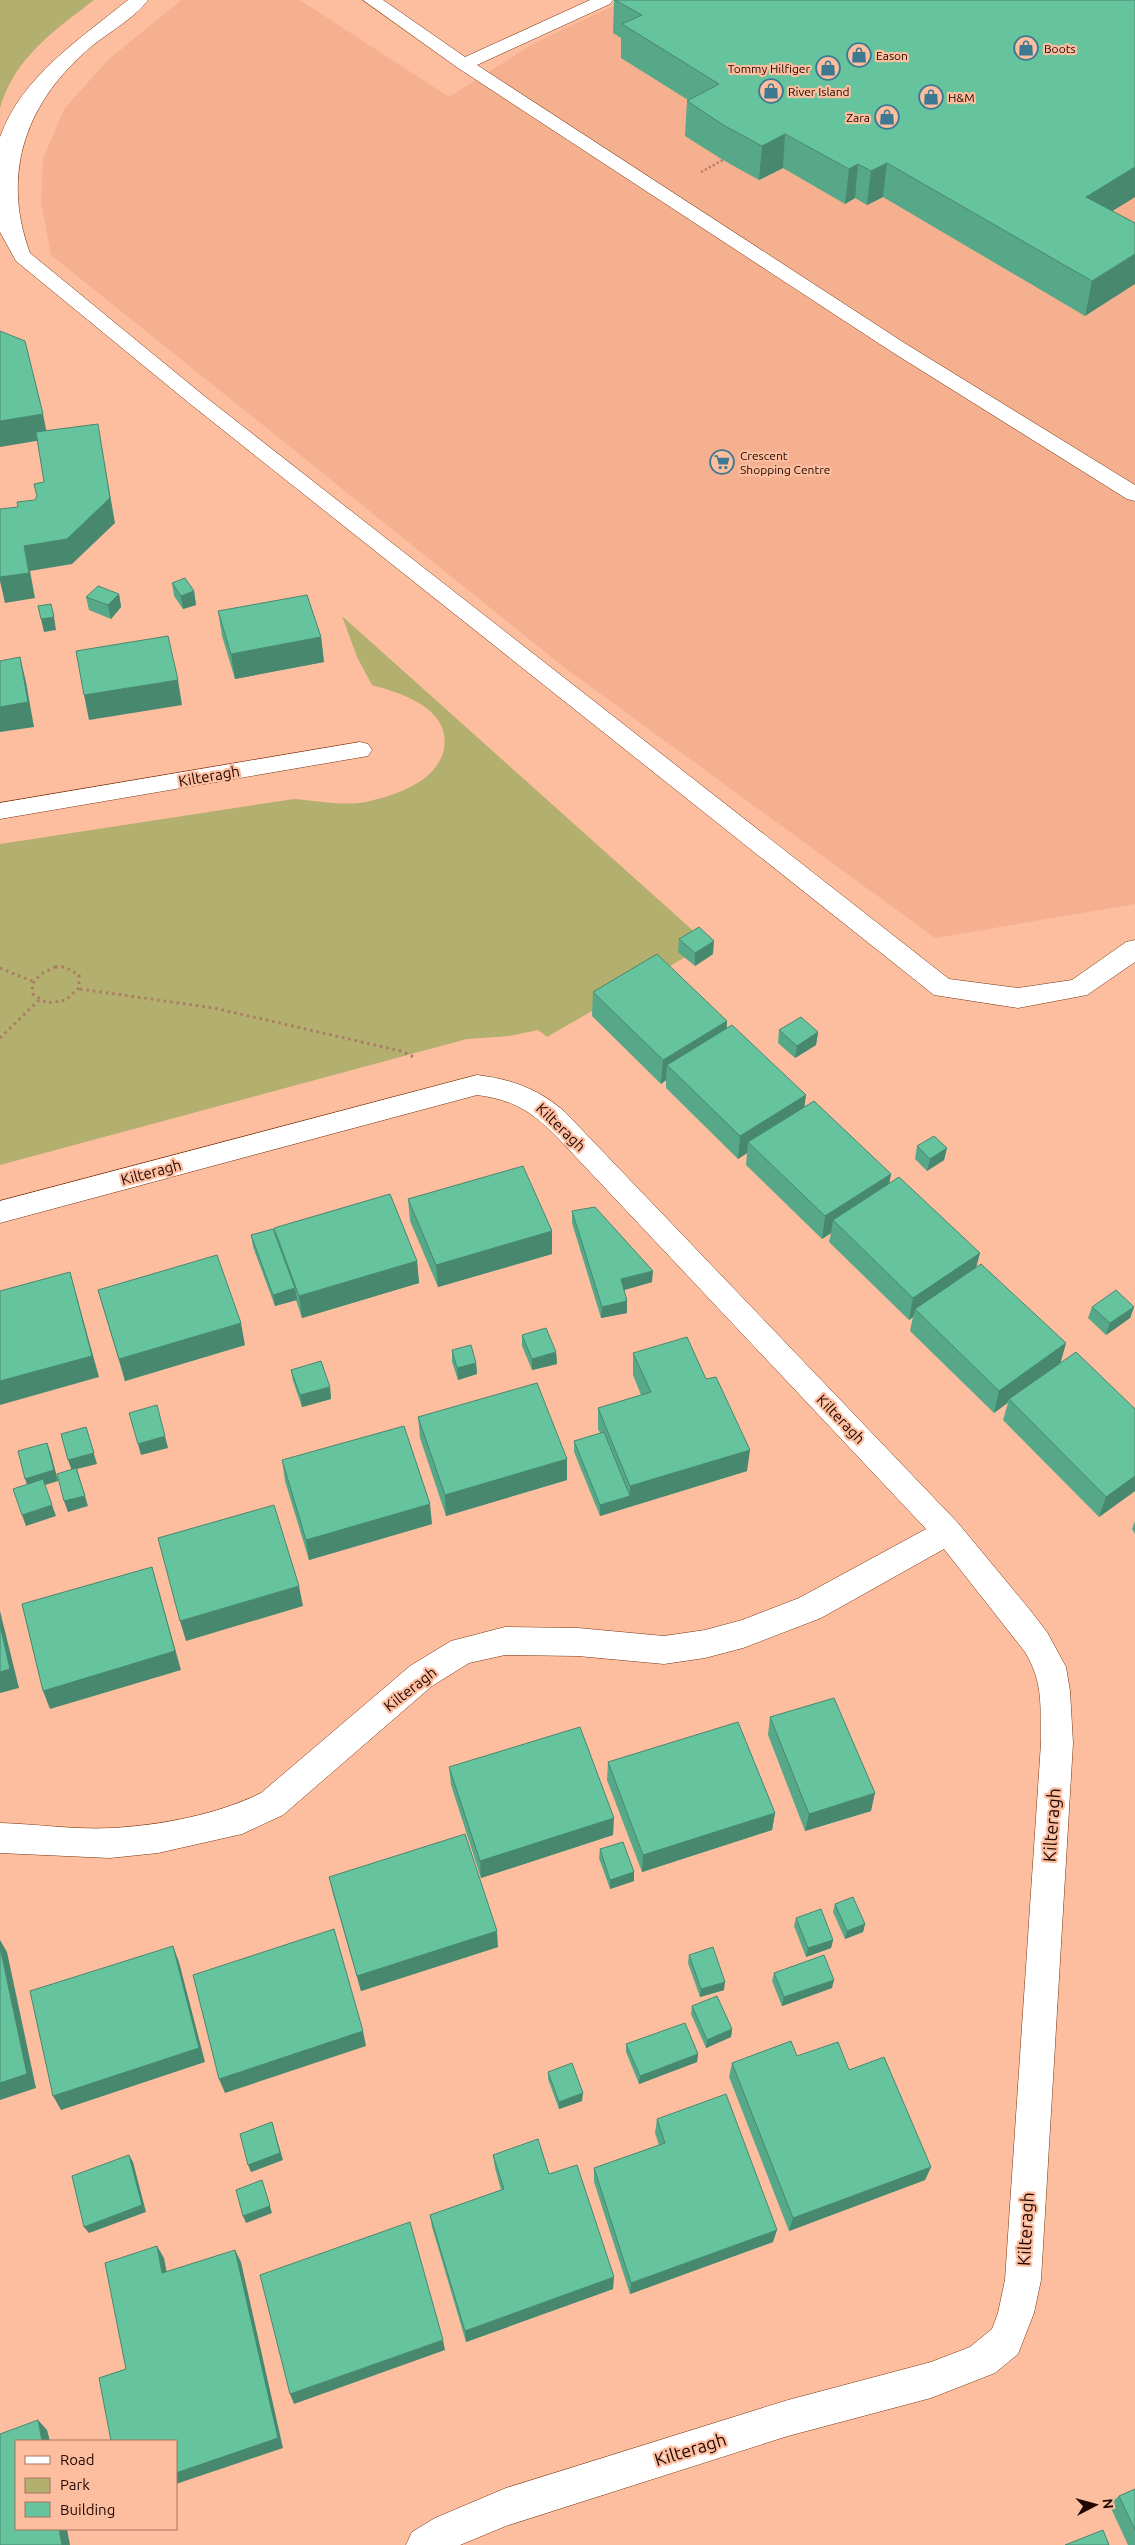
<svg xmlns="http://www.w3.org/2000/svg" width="1135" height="2545" font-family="Ubuntu,sans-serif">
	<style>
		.built { fill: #f5b090 }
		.green { fill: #b3b06f }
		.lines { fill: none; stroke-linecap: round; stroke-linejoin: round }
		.service-casing { stroke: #77340e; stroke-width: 1 }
		.minor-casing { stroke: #77340e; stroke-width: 1 }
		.path-far1 { stroke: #ac7b65; stroke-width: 2.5; stroke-dasharray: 2 2.5; stroke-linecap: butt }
		.path { stroke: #ac7b65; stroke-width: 3; stroke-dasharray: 2.5 4; stroke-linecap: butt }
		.service { fill: #fff; fill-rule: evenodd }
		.minor { fill: #fff; fill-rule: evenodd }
		.wall { fill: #57a888 }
		.shaded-wall { fill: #47886f }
		.building { fill: #65c39e; stroke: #47886f }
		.labels { text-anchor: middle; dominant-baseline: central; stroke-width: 4.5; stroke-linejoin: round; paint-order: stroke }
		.far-poi-label { font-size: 12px; fill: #210700; stroke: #fdbea0; text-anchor: start }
		.street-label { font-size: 15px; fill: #210700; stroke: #fdbea0 }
		.near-street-label { font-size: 18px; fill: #210700; stroke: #fdbea0 }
	</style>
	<rect width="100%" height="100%" fill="#fdbea0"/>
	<path class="built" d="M181 0H300L449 97 534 43 626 0H1135V904L935 938 565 668 51 255 41 202 43 159 64 109 108 60Z"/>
	<g class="green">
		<path d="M0 0H94C54 31 15 57 0 108Z"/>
		<path d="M342 616 708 944 547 1037 538 1030 510 1036 467 1039 0 1165V844L294 799C318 801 347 807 370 801 399 794 437 781 444 749 446 735 443 725 433 714 418 698 392 691 372 685L357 657Z"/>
	</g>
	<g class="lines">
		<g class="service-casing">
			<g id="service">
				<path d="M128 0H148C136 17 108 33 92 46 27 100 0 172 30 253L203 395 949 979 1018 988 1072 980 1126 942 1135 940V962L1087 995 1018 1008 934 995 189 403 16 261 0 232V137C22 76 80 39 128 0Z"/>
				<path d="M363 0H383L465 57 590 0H613L610 4 477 65 906 344 1135 485V501L1127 499 892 352 458 68Z"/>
			</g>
		</g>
		<g class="minor-casing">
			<g id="minor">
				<path d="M360 742 368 744 372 750 368 756 0 819V803Z"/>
				<path d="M477 1075C511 1079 539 1089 565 1112L958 1523 1030 1610 1047 1632 1066 1667 1070 1691 1073 1743 1041 2280 1034 2313 1018 2354 995 2373 931 2398 788 2436 506 2526 460 2545H406L412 2532 435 2518 506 2488 788 2400 931 2362 970 2347 992 2329 998 2313 1005 2280 1041 1743C1040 1708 1044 1683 1025 1652L944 1549 821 1618 743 1648 705 1658 664 1664 578 1656 505 1655 469 1663 432 1686 283 1815 242 1834 158 1853 110 1858 0 1853V1823C37 1824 75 1830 112 1828 161 1825 216 1815 261 1793L410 1666 451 1641 505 1627 578 1628 664 1636 705 1630 742 1620 799 1598 926 1529 557 1137C531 1111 514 1100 477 1095L0 1223V1201Z"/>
			</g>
		</g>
		<path class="path-far1" d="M701 172 723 160"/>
		<g class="path">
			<path d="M55 967H65L79 975V988L66 1000 47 1003 33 994 32 984 41 974Z"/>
			<path d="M0 968 32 981"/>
			<path d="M80 989 214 1008 401 1051 414 1057"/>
			<path d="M0 1038 39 1000"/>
		</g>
		<use href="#service" class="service"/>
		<use href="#minor" class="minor"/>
	</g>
	<g class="wall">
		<path d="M614 0H1135V197L1112 211 1085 316 883 197 867 205 855 198 845 204 783 168 759 180 723 160 685 136 687 101 688 100 621 58V38L613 33Z"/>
		<path d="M172 583 194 591 196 605 183 609 174 596Z"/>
		<path d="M119 594 121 607 111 619 89 610 86 597Z"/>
		<path d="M218 611 321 637 324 662 235 679 222 636Z"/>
		<path d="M679 939 713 954 695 966 678 952Z"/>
		<path d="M593 992 727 1021V1029L804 1107 891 1174 889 1183 980 1253 976 1267 1066 1343 1060 1363 1135 1491 1099 1517 1003 1420 1008 1403 994 1413 910 1331 913 1317 909 1320 829 1242 831 1233 822 1239 746 1165 747 1153 738 1159 666 1088V1080L661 1084 592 1016Z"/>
		<path d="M779 1030 818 1032 816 1045 795 1058 778 1043Z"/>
		<path d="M917 1146 947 1148 944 1160 927 1171 915 1159Z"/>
		<path d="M408 1199 552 1231V1254L438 1287 410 1221Z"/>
		<path d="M572 1211 652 1282 624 1290 627 1301V1313L601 1318 572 1223Z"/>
		<path d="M274 1228 417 1261 419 1283 302 1318 296 1300 275 1306 253 1247 251 1235 276 1238Z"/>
		<path d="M98 1290 245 1345 125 1381Z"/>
		<path d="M1092 1307H1134L1130 1318 1106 1335 1088 1318Z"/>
		<path d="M522 1335 556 1352 557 1364 532 1370 522 1346Z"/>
		<path d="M452 1350 476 1363 477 1374 458 1380 452 1362Z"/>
		<path d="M633 1353 747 1471 600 1516 574 1452V1441L600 1433 598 1429V1408L641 1395 633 1375Z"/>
		<path d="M291 1370 330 1387 331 1399 302 1407 293 1381Z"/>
		<path d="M418 1417 567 1480 446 1516 420 1438Z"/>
		<path d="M282 1460 432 1524 309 1560 285 1481Z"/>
		<path d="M1135 1521V1534L1132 1529Z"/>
		<path d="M770 1717 871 1811 805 1831 768 1735Z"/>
		<path d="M608 1762 775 1813 772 1830 642 1872 607 1780Z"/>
		<path d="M449 1767 613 1835 481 1878 451 1785Z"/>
		<path d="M600 1849 634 1872V1881L610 1889 599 1858Z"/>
		<path d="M329 1877 498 1947 361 1991 333 1894Z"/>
		<path d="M835 1904 865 1924 863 1932 845 1939 833 1912Z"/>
		<path d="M796 1918 833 1940 831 1948 806 1957 794 1926Z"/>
		<path d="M689 1955 724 1990 700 1997 688 1963Z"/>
		<path d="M774 1973 832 1988 782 2006 772 1981Z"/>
		<path d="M692 2006 732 2029 731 2037 706 2048 691 2014Z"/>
		<path d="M626 2044 698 2054 697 2062 639 2084 626 2052Z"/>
		<path d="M797 2056 849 2070 931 2167 925 2180 789 2231 729 2077 732 2063Z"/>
		<path d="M548 2072 582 2101 559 2109 548 2079Z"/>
		<path d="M657 2119 773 2242 630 2294 594 2182V2168L659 2145 655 2133Z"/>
		<path d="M493 2155 549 2174 613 2289 466 2342 432 2227 430 2215 501 2190 495 2168Z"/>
		<path d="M1135 2489V2545H1128L1109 2504 1119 2496Z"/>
	</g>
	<g class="shaded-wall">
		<path d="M785 134 783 168 759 180 762 146Z"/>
		<path d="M887 163 883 197 867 205 871 171Z"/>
		<path d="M858 164 855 198 845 204 849 169Z"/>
		<path d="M1135 167V197L1080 231 1086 197Z"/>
		<path d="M1135 254V284L1085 316 1092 281Z"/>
		<path d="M43 414 48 439 0 447V421Z"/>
		<path d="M102 449 115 523 72 564 30 571 35 598 5 603 0 581V572Z"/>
		<path d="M194 591 196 605 183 609 181 596Z"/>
		<path d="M119 594 121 607 111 619 108 605Z"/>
		<path d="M54 617 56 630 44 632 41 619Z"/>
		<path d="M321 637 324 662 235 679 231 654Z"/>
		<path d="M20 657 26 682 34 727 0 732V707Z"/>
		<path d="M178 680 182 705 89 720 84 695Z"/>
		<path d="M714 941 713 954 695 966V953Z"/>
		<path d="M727 1021 725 1044 667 1065 666 1080 661 1084 663 1060Z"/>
		<path d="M818 1032 816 1045 795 1058 797 1046Z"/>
		<path d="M806 1095 803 1118 748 1142 747 1153 738 1159 740 1136Z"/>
		<path d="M947 1148 944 1160 927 1171 930 1159Z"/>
		<path d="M891 1174 887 1196 833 1220 831 1233 822 1239 825 1216Z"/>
		<path d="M552 1231V1254L438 1287 436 1265Z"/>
		<path d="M980 1253 974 1275 915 1309 913 1317 909 1320 913 1298Z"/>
		<path d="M417 1261 419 1283 302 1318 299 1296Z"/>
		<path d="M653 1271 652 1282 621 1291V1279Z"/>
		<path d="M70 1272 99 1377 0 1405V1381Z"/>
		<path d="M295 1288 297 1300 275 1306 273 1295Z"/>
		<path d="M627 1301V1313L601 1318 602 1307Z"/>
		<path d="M1134 1307 1130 1318 1106 1335 1110 1323Z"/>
		<path d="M241 1323 245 1345 125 1381 119 1359Z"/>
		<path d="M1066 1343 1060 1365 1009 1399 1007 1403 994 1413 999 1391Z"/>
		<path d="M556 1352 557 1364 532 1370V1359Z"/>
		<path d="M476 1363 477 1374 458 1380 457 1368Z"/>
		<path d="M330 1387 331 1399 302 1407 300 1395Z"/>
		<path d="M86 1427 97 1464 77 1469 88 1506 68 1512 64 1501 72 1471 68 1460Z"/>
		<path d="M165 1436 168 1448 141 1455 138 1444Z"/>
		<path d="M47 1443 51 1454 58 1481 29 1490 25 1479Z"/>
		<path d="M750 1450 747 1471 600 1516V1505L630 1496V1486Z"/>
		<path d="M567 1459V1480L446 1516 445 1495Z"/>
		<path d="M1135 1476V1491L1099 1517 1106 1497Z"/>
		<path d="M430 1504 432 1524 309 1560 306 1540Z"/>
		<path d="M52 1505 56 1516 26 1526 22 1515Z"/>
		<path d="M152 1567 181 1670 50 1709 43 1691Z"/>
		<path d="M299 1586 303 1606 186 1641 180 1621Z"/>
		<path d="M0 1611 19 1688 0 1693Z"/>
		<path d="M875 1793 871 1811 805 1831 809 1814Z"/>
		<path d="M775 1813 772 1830 642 1872 643 1855Z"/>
		<path d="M614 1818 613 1835 481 1878 480 1861Z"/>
		<path d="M634 1872V1881L610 1889V1880Z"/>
		<path d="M865 1924 863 1932 845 1939 847 1931Z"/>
		<path d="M497 1931 498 1947 361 1991 357 1976Z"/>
		<path d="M0 1940 7 1952 36 2088 0 2100Z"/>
		<path d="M833 1940 831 1948 806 1957 808 1948Z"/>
		<path d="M173 1946 179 1962 205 2062 61 2110 53 2096Z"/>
		<path d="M834 1980 832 1988 782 2006 784 1997Z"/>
		<path d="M725 1982 724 1990 700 1997 701 1989Z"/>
		<path d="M732 2029 731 2037 706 2048 707 2040Z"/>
		<path d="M363 2031 366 2046 225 2093 219 2079Z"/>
		<path d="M698 2054 697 2062 639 2084 640 2076Z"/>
		<path d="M583 2093 582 2101 559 2109V2102Z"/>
		<path d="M272 2122 283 2160 251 2172 248 2165Z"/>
		<path d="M129 2155 133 2162 146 2212 89 2233 84 2227Z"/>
		<path d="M931 2167 925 2180 789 2231 793 2218Z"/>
		<path d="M262 2180 272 2213 246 2223 243 2216Z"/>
		<path d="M777 2230 773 2242 630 2294 631 2283Z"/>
		<path d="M157 2246 164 2258 169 2284 162 2273Z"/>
		<path d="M235 2250 241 2262 283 2448 176 2484V2473Z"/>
		<path d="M614 2277 613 2289 466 2342 465 2331Z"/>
		<path d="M443 2340 445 2350 294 2404 290 2394Z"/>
		<path d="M38 2420 47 2430 50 2441H42Z"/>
		<path d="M59 2529H67L70 2545H62Z"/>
	</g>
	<g class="building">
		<path d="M615 0H1135V167L1086 197 1135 223V254L1092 281 887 163 871 171 858 164 849 169 785 134 762 146 725 126 687 101 719 84 622 24 642 15Z"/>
		<path d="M0 331 25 341 43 414 0 421Z"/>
		<path d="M98 424 110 498 67 539 24 546 29 573 0 577V509L18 507 17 502 35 500 37 496 34 484 44 482 36 432Z"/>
		<path d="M185 578 194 591 181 596 172 583Z"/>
		<path d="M98 586 119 594 108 605 86 597Z"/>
		<path d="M307 595 321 637 231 654 218 611Z"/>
		<path d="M51 604 54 617 41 619 38 606Z"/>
		<path d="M168 636 178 680 84 695 76 651Z"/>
		<path d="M20 657 28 702 0 707V661Z"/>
		<path d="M699 927 714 941 695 953 679 939Z"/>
		<path d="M657 954 727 1021 663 1060 593 992Z"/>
		<path d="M801 1017 818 1032 797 1046 779 1030Z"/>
		<path d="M732 1025 806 1095 740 1136 667 1065Z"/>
		<path d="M814 1101 891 1174 825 1216 748 1142Z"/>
		<path d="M934 1136 947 1148 930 1159 917 1146Z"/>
		<path d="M523 1166 552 1231 436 1265 408 1199Z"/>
		<path d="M899 1177 980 1253 913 1298 833 1220Z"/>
		<path d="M390 1194 417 1261 299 1296 274 1228Z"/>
		<path d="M595 1207 653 1271 621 1279 627 1301 602 1307 572 1211Z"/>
		<path d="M273 1229 295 1288 273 1295 251 1235Z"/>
		<path d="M217 1255 241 1323 119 1359 98 1290Z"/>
		<path d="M981 1264 1066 1343 999 1391 915 1309Z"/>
		<path d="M70 1272 92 1356 0 1381V1291Z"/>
		<path d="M1116 1290 1134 1307 1110 1323 1092 1307Z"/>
		<path d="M546 1328 556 1352 532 1359 522 1335Z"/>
		<path d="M687 1337 706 1379 716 1377 750 1450 630 1486 598 1408 651 1392 633 1353Z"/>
		<path d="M471 1345 476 1363 457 1368 452 1350Z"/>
		<path d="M1076 1352 1135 1409V1476L1106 1497 1009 1399Z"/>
		<path d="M321 1361 330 1387 300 1395 291 1370Z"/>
		<path d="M537 1383 567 1459 445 1495 418 1417Z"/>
		<path d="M157 1405 165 1436 138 1444 129 1413Z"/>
		<path d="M404 1426 430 1504 306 1540 282 1460Z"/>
		<path d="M86 1427 94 1453 68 1460 61 1434Z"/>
		<path d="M604 1432 630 1496 600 1505 574 1441Z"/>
		<path d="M47 1443 54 1470 25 1479 18 1451Z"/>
		<path d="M76 1468 85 1496 64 1501 57 1474Z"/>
		<path d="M43 1479 52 1505 22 1515 13 1489Z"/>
		<path d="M274 1505 299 1586 180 1621 158 1538Z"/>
		<path d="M152 1567 175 1651 43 1691 22 1604Z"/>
		<path d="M0 1625 10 1669 0 1672Z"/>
		<path d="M834 1698 875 1793 809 1814 770 1717Z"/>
		<path d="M738 1722 775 1813 643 1855 608 1762Z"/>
		<path d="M580 1727 614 1818 480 1861 449 1767Z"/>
		<path d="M465 1834 497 1931 357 1976 329 1877Z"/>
		<path d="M623 1842 634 1872 610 1880 600 1849Z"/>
		<path d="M853 1897 865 1924 847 1931 835 1904Z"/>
		<path d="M821 1909 833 1940 808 1948 796 1918Z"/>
		<path d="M334 1929 363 2031 219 2079 193 1975Z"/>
		<path d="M173 1946 199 2048 53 2096 30 1991Z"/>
		<path d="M0 1947 27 2074 0 2083Z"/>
		<path d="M713 1947 725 1982 701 1989 689 1955Z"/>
		<path d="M824 1955 834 1980 784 1997 774 1973Z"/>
		<path d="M717 1996 732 2029 707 2040 692 2006Z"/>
		<path d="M685 2023 698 2054 640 2076 626 2044Z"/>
		<path d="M791 2041 797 2056 838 2042 849 2070 884 2057 931 2167 793 2218 732 2063Z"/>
		<path d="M572 2063 583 2093 559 2102 548 2072Z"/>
		<path d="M726 2094 777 2230 631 2283 594 2168 665 2143 657 2119Z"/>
		<path d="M272 2122 280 2153 248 2165 240 2134Z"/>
		<path d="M538 2139 549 2174 577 2165 614 2277 465 2331 430 2215 504 2189 493 2155Z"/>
		<path d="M129 2155 142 2205 84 2227 72 2176Z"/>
		<path d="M262 2180 270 2206 243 2216 236 2190Z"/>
		<path d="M410 2222 443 2340 290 2394 260 2275Z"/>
		<path d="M157 2246 162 2273 235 2250 278 2438 176 2473V2441H111L99 2378 126 2369 105 2263Z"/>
		<path d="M38 2420 42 2441H16V2529H59L62 2545H0V2434Z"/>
		<path d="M1135 2489V2530L1119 2496Z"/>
		<path d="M1103 2530 1109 2545H1065Z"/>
	</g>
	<defs>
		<g id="shop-ring" transform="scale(1.25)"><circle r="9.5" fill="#fdbea0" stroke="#3d7990" stroke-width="1.5"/><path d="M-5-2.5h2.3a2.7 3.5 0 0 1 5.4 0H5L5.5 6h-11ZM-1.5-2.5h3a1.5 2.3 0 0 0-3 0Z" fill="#3d7990"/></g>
		<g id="supermarket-ring" transform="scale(1.25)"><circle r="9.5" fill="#fdbea0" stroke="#3d7990" stroke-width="1.5"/><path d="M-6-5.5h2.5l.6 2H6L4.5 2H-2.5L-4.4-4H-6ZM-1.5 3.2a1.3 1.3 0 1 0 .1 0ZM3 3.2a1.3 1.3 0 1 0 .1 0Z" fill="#3d7990"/></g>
	</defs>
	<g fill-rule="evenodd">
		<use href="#shop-ring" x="1026" y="48"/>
		<use href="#shop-ring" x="859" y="55"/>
		<use href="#shop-ring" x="828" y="68"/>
		<use href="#shop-ring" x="771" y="91"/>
		<use href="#shop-ring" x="931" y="97"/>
		<use href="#shop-ring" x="887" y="117"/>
		<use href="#supermarket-ring" x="722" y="462"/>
	</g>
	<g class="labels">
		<g class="far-poi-label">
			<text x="1044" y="48">Boots</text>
			<text x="876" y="55">Eason</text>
			<text x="810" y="68" text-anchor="end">Tommy Hilfiger</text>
			<text x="788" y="91">River Island</text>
			<text x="948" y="97">H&amp;M</text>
			<text x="870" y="117" text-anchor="end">Zara</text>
			<text x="740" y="455">Crescent<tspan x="740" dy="14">Shopping Centre</tspan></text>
		</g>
		<g class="street-label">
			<text transform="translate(209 776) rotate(-10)">Kilteragh</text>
			<text transform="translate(561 1127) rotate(44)">Kilteragh</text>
			<text transform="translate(151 1172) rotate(-15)">Kilteragh</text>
			<text transform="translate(841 1419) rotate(46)">Kilteragh</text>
			<text transform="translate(410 1689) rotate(-38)">Kilteragh</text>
		</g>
		<g class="near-street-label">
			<text transform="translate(1051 1825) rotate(-86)">Kilteragh</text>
			<text transform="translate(1025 2229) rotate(-87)">Kilteragh</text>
			<text transform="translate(690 2449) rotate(-17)">Kilteragh</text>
		</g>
	</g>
	<rect x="15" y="2440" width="162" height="90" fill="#fdbea0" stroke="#a57560"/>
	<rect x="25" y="2456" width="25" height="8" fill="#ffffff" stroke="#a57560"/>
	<text x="60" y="2465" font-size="15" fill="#210700">Road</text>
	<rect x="25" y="2478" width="25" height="15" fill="#b3b06f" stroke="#a57560"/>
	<text x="60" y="2490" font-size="15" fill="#210700">Park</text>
	<rect x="25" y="2502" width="25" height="15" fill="#65c39e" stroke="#a57560"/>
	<text x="60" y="2515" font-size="15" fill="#210700">Building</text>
	<g transform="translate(1095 2505) rotate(84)" stroke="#fdbea0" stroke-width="4" paint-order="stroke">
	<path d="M0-4L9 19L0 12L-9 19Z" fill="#210700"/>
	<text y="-8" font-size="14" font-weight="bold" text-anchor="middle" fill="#210700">N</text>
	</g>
</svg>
